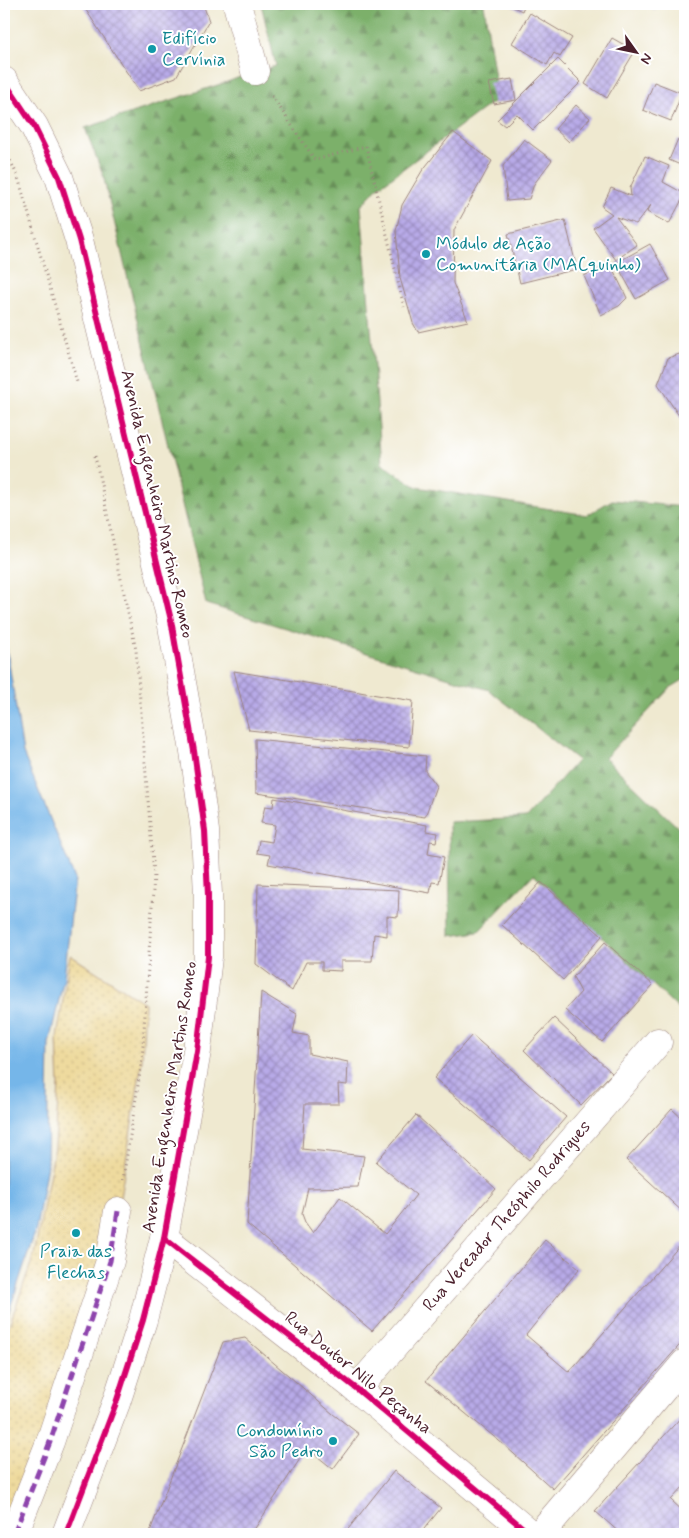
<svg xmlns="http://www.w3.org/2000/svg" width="689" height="1538" font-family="Mynerve,sans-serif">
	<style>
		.forest { fill: url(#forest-firs); stroke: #63684b }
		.sand { fill: url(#sand-dots); stroke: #9c7c64 }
		.water { fill: #74b6e9; stroke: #5f6a8a }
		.building { fill: url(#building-cross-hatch) }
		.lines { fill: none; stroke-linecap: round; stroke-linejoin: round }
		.minor-casing { stroke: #9c847e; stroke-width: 29 }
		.major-casing { stroke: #9c847e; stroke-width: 29 }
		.path { stroke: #9c847e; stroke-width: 3; stroke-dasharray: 1 4; stroke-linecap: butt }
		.minor { stroke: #fff; stroke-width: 28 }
		.major { stroke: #fff; stroke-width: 28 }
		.quiet { stroke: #8e44ad; stroke-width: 5; stroke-dasharray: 10 5; stroke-linecap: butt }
		.cycleway-casing { stroke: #fff; stroke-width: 9 }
		.cycleway { stroke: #d6006c; stroke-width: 6 }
		.culture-dot { fill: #0f9aa8; stroke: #fff; stroke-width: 2 }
		.labels { text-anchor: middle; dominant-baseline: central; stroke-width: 4; stroke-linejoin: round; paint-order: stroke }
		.culture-label { font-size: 18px; fill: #0d838f; stroke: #fff; text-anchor: start }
		.street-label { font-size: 18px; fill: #4a1f2b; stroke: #fff }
	</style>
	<defs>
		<pattern id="forest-firs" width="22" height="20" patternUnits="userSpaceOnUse" patternTransform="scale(1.25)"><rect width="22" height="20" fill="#7cb06b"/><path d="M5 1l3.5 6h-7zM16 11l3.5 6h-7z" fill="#688f58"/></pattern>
		<pattern id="sand-dots" width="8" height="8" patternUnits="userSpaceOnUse" patternTransform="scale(1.25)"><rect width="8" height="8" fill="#eeda9e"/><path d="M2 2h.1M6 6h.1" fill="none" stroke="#cebb88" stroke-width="1.8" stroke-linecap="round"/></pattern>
		<pattern id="building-cross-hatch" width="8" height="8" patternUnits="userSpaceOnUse" patternTransform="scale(1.25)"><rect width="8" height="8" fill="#b8aae8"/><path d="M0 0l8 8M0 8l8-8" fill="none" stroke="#988abc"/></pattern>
	</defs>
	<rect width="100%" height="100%" fill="#fff"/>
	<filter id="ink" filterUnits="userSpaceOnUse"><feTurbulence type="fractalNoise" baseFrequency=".02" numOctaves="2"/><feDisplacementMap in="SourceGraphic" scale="10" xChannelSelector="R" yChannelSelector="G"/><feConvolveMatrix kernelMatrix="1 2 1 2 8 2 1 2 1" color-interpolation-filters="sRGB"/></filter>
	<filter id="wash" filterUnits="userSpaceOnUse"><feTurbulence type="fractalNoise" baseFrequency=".0096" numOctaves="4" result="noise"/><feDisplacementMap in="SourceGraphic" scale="20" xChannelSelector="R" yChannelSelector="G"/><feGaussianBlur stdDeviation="1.12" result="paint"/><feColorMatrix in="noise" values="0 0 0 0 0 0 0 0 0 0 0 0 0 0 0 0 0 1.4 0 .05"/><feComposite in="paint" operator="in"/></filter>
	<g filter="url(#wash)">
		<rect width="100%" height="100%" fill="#efe9d0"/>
		<path class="forest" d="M261 4H484L498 98 376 189 361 206 382 464 417 487 587 515 612 500 685 507V679L670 688 605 758 685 834V1008L682 1012 534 874 478 932 450 936 449 822 526 818 578 760 489 690 206 604 103 175 85 128 230 81 255 71 276 66Z"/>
		<path class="sand" d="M70 955 145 1003 142 1061 110 1260 4 1534V1340L34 1255 55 1147 59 1085 57 1038Z"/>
		<path class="water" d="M4 631 23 753 75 879 64 978 49 1043 47 1165 36 1229 4 1327Z"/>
		<g id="blocks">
			<g class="building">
				<path d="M82 4H203L209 21 176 77 139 91Z"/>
				<path d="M507 4H525L522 11Z"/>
				<path d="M648 4H660L654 10Z"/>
				<path d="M530 13 572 38 560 57 554 53 547 65 512 43Z"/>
				<path d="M612 38 635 51 607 98 585 84Z"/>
				<path d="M558 59 581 82 533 130 517 114 505 126 497 120Z"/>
				<path d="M512 79 516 100 494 104 489 83Z"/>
				<path d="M654 82 682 93 671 121 643 110Z"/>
				<path d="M576 105 590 118 569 142 555 129Z"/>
				<path d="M453 132 492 161 454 230 453 283 468 321 418 332 413 323 400 278 396 231 402 205 422 171Z"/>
				<path d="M524 139 552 160 534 184 529 199 507 201 503 166Z"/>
				<path d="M678 139 685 142V167L669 160Z"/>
				<path d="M645 156 669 166 663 182 685 194 669 224 647 212 651 205 636 224 616 217 637 245 616 260 593 228 612 214 602 207 611 188 631 196 630 188Z"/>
				<path d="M565 220 577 269 520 283 508 234Z"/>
				<path d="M650 244 670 280 636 299 616 263Z"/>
				<path d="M610 263 627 298 619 306 601 315 584 276Z"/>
				<path d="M685 352V425L658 384 668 358Z"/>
				<path d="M234 671 413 701 409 747 249 730Z"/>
				<path d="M255 739 426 756 425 771 436 786 425 817 256 793Z"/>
				<path d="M274 798 427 825 426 831 438 833 436 842 430 841 428 854 444 857 439 883 432 882 430 893 268 864 270 855 257 853 259 840 272 842 275 825 261 823 265 806 273 807Z"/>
				<path d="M541 882 602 936 563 980 502 925Z"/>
				<path d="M258 884 399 890 398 917 387 916V936L374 934 372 961H341V971L322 970V962H306L292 991 256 964Z"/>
				<path d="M605 942 653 985 602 1042 565 1010 581 992 573 977Z"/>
				<path d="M261 992 297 1014 293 1033 309 1036V1054L348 1062 347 1085 338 1084 339 1104H305L302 1149 364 1156 358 1187 308 1188 302 1214 305 1222 313 1233 340 1197 385 1234 416 1195 376 1162 416 1115 496 1189 372 1331 247 1224Z"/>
				<path d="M554 1018 612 1073 581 1105 524 1050Z"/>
				<path d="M472 1035 566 1117 529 1160 434 1078Z"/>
				<path d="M672 1109 685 1121V1214L626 1160Z"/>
				<path d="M545 1240 579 1269 526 1335 569 1372 682 1243 685 1245V1339L553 1489 504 1445 426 1381Z"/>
				<path d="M245 1338 333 1414 359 1434 333 1469 307 1448 252 1533 254 1534H149L223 1342Z"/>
				<path d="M685 1413V1485L671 1500 685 1513V1534H621L595 1511Z"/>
				<path d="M394 1471 441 1508 420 1534H346L345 1533Z"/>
			</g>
		</g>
	</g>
	<g filter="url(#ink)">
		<use href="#blocks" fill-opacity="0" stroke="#9c847e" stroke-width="1"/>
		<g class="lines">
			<g class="minor-casing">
				<g id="minor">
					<path d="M237 4 255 71"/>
					<path d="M164 1238 357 1389 530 1534"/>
					<path d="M357 1389 658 1042"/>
					<path d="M14 1534 50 1442 110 1261 118 1211"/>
					<path d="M540 1534 685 1363"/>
				</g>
			</g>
			<g class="major-casing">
				<path id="major" d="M4 81 34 126 59 177 79 240 171 620 194 751 205 831 208 895V957L197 1051 164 1238 143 1320 116 1403 66 1534"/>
			</g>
			<g class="path">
				<path d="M272 96 315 160 366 146 404 307"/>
				<path d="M4 147 18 177 77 382"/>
				<path d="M95 456 136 650 154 875 142 1060 123 1180"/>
			</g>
			<use href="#minor" class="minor"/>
			<use href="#major" class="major"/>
			<path class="quiet" d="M14 1534 50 1442 110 1261 118 1211"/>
			<g class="cycleway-casing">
				<g id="cycleway">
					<path d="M4 81 34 126 59 177 79 240 171 620 194 751 205 831 208 895V957L197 1051 164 1238 143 1320 116 1403 66 1534"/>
					<path d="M164 1238 357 1389 530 1534"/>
				</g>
			</g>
			<use href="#cycleway" class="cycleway"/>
		</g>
	</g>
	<g class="culture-dot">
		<circle cx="152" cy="49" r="5"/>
		<circle cx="426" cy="254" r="5"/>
		<circle cx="76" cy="1233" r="5"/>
		<circle cx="333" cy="1441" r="5"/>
	</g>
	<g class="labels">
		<g class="culture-label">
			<text x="162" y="39">Edifício<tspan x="162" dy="21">Cervínia</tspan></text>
			<text x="436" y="244">Módulo de Ação<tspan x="436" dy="21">Comunitária (MACquinho)</tspan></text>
			<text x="76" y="1252" text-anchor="middle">Praia das<tspan x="76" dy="21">Flechas</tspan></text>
			<text x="323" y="1431" text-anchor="end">Condomínio<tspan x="323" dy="21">São Pedro</tspan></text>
		</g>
		<g class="street-label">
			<text transform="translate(157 504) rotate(77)">Avenida Engenheiro Martins Romeo</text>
			<text transform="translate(170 1097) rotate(-81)">Avenida Engenheiro Martins Romeo</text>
			<text transform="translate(507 1216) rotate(-49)">Rua Vereador Theóphilo Rodrigues</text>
			<text transform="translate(358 1373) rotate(39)">Rua Doutor Nilo Peçanha</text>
		</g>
	</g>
	<rect width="689" height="1538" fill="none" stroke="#fff" stroke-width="20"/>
	<g transform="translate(636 52) rotate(123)" stroke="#ffffff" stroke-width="4" paint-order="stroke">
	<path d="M0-4L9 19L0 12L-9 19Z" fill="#4a1f2b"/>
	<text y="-8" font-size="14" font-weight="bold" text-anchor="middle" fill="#4a1f2b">N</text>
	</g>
</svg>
